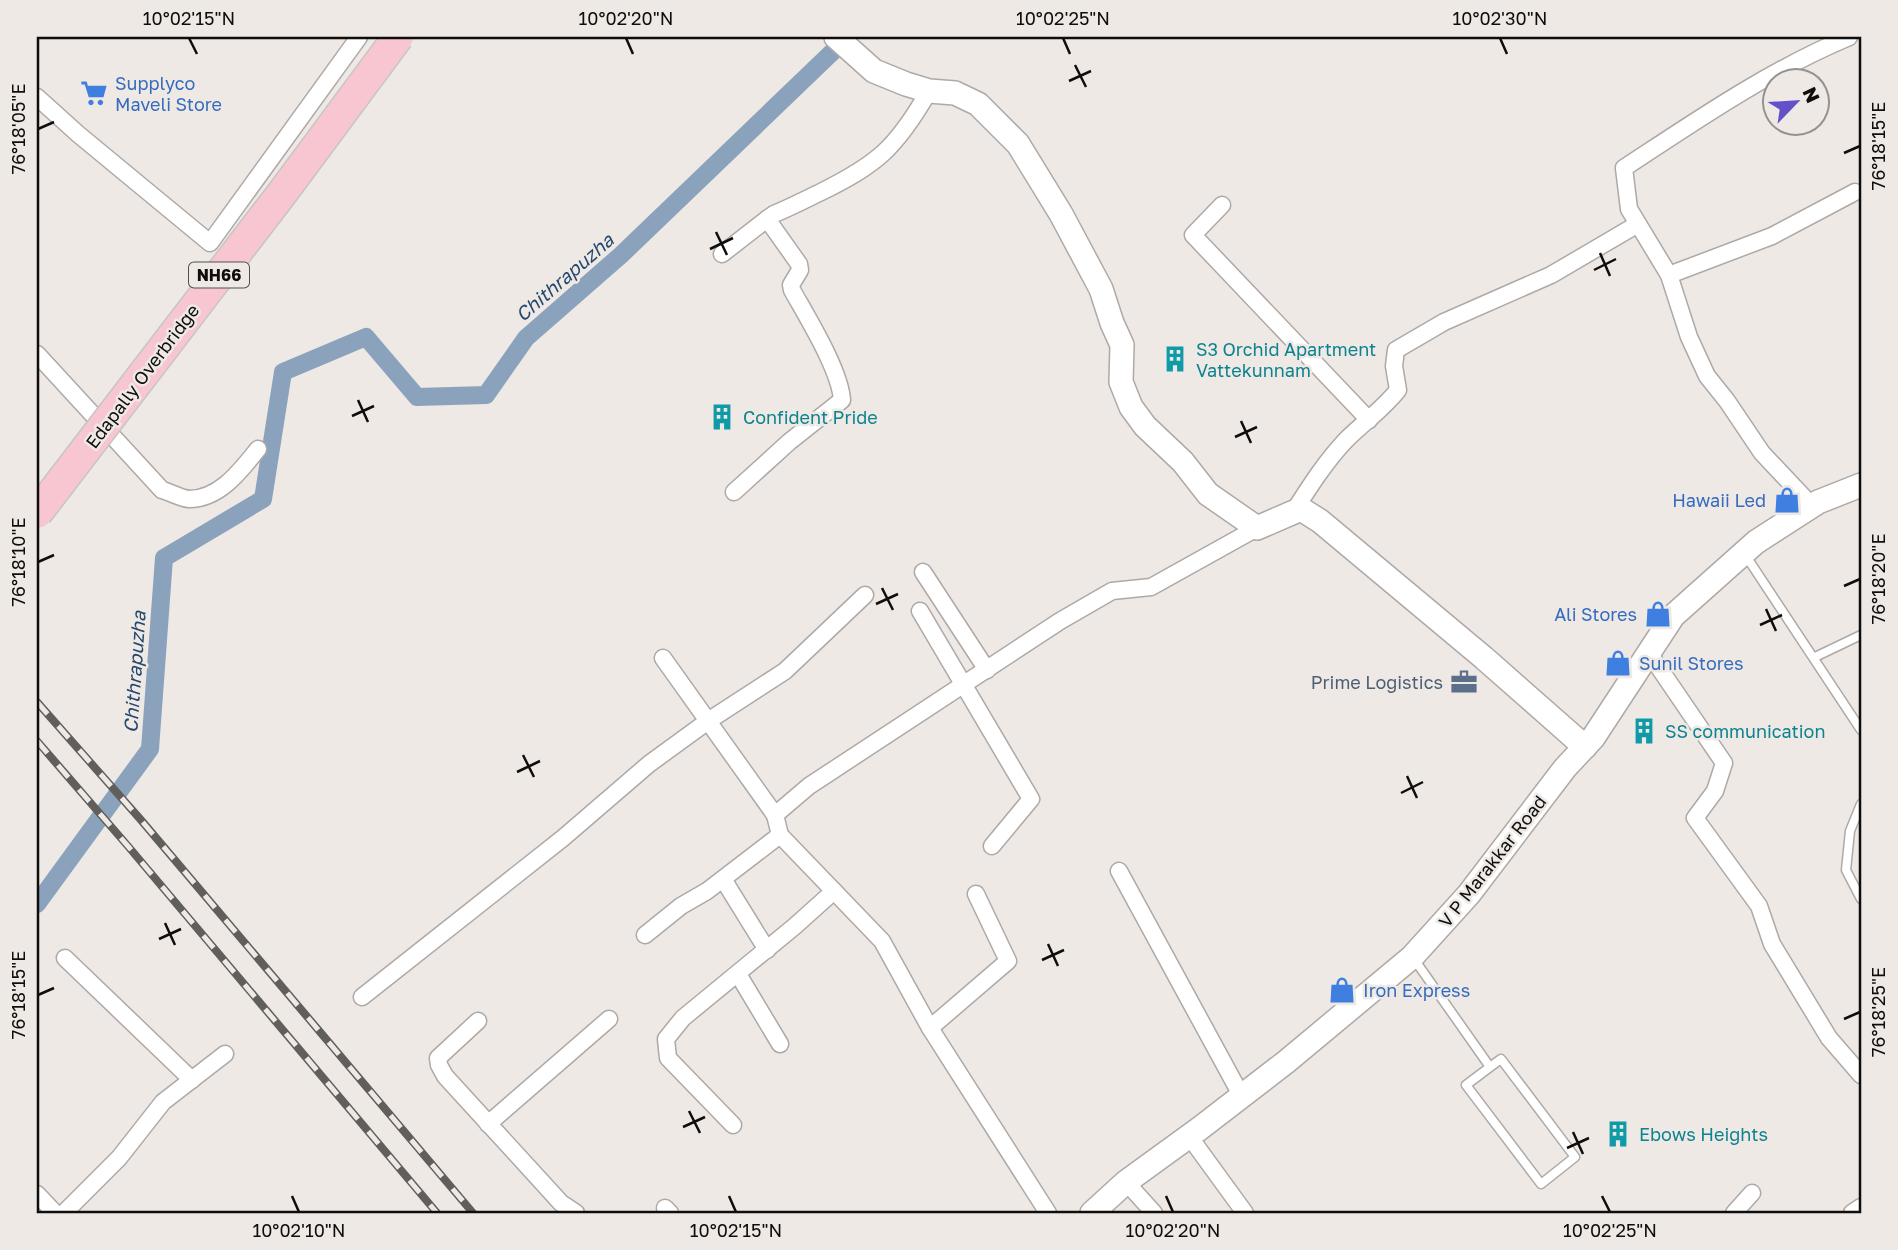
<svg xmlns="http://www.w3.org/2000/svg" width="1898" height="1250" font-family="'Golos Text',sans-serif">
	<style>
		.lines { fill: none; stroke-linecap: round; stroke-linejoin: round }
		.canal { stroke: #8ba2bd; stroke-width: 18 }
		.lane-casing { stroke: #aea9a6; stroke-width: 11 }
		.street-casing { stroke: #aea9a6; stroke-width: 19 }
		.secondary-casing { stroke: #aea9a6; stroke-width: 26 }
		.lane { stroke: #fff; stroke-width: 8 }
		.street { stroke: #fff; stroke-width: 16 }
		.secondary { stroke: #fff; stroke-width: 23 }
		.rail-casing { stroke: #615f5c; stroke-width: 8 }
		.rail { stroke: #eee9e5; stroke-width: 5; stroke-dasharray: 16; stroke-linecap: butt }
		.highway-bridge-casing { stroke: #c5c5c5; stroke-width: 33; stroke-linecap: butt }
		.highway-bridge { stroke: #f8c6d0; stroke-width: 30 }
		.ticks { fill: none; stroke: #0f0e0c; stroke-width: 2.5 }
		.labels { text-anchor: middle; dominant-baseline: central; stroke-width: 5; stroke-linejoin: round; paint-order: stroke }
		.shield { fill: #eee9e5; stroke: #52504d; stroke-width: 2 }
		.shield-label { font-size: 16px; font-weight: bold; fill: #0f0e0c }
		.shop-label { font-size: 18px; fill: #366cbe; stroke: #eee9e5; text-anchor: start }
		.culture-label { font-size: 18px; fill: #0d838f; stroke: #eee9e5; text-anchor: start }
		.street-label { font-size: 18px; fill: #0f0e0c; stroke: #eee9e5 }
		.service-label { font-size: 18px; fill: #4e5e75; stroke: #eee9e5; text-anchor: end }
		.water-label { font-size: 19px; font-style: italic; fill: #25486e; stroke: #eee9e5 }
		.neatline { fill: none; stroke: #0f0e0c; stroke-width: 2.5 }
		.ticks-label { font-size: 18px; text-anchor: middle; fill: #0f0e0c }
	</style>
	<rect width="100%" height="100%" fill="#eee9e5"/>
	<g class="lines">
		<path class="canal" d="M37 904 150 749 164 558 263 499 283 372 366 337 417 397 486 395 526 338 621 255 848 37"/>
		<g class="lane-casing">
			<g id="lane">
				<path d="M1746 556 1861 730"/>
				<path d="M1815 657 1861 635"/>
				<path d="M1861 804 1850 831 1846 870 1861 899"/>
				<path d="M1414 959 1490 1067 1466 1085 1541 1184 1575 1157 1501 1059 1490 1067"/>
			</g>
		</g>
		<g class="street-casing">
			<g id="street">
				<path d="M37 97 78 134 210 243 359 37"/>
				<path d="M1222 205 1193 235 1369 420"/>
				<path d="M722 254 767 219"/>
				<path d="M1669 275 1772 236 1855 192"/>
				<path d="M37 354 162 490C170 492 180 498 189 499 220 499 241 470 258 449"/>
				<path d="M734 492 789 442 842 400C840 370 807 317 792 290L791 285 800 270 799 264 767 219 774 214C789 208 804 200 819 193 878 164 896 148 929 91"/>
				<path d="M1812 506 1762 453 1727 401 1707 376 1689 337 1669 275 1629 209 1624 168C1697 120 1768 71 1849 37"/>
				<path d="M1294 511C1310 486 1326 461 1346 440 1363 423 1383 409 1398 390L1394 366 1396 350 1444 322 1551 275 1638 224"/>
				<path d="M923 572 987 670"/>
				<path d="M920 611 1031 799 992 846"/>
				<path d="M1649 653 1724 763 1715 791 1695 818 1759 906 1772 944 1829 1038 1861 1075"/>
				<path d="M663 658 775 815"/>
				<path d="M1119 871 1241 1095"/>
				<path d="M723 879 767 950"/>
				<path d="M645 935 681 906 707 891 780 835"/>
				<path d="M65 958 192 1080"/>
				<path d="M738 974 780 1044"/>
				<path d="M362 997 563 838 649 764 708 721 785 671 865 595"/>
				<path d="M478 1021 438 1058 439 1065 445 1076 561 1203 576 1213"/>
				<path d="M930 1028 1008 961 976 894"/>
				<path d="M488 1124 609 1019"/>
				<path d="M733 1125 668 1058 666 1039 683 1018 795 926 834 891"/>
				<path d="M1189 1136 1245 1213"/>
				<path d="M1126 1182 1154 1213"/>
				<path d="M37 1194 55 1213"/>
				<path d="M665 1208 670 1213"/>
				<path d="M64 1213 119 1158 163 1102 225 1054"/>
				<path d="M1048 1213 930 1028 882 941 780 835 775 815 809 786 1060 621 1112 591 1151 587 1257 528"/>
				<path d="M1734 1213 1752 1193"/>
				<path d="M1852 1213 1861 1207"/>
			</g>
		</g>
		<g class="secondary-casing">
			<g id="secondary">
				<path d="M836 37 874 71 906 84 929 91 955 93 978 104 1018 144 1061 214 1101 289 1112 323 1122 345 1121 382 1131 407 1145 426 1183 462 1208 494 1257 528 1301 509 1320 521 1484 658 1585 747"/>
				<path d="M1092 1213 1126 1182 1199 1129 1286 1062 1412 957 1469 894 1565 768 1593 738 1673 616 1756 542 1818 502 1861 485"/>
			</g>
		</g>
		<use href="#lane" class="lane"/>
		<use href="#street" class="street"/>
		<use href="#secondary" class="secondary"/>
		<g class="rail-casing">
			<g id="rail">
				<path d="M37 702 141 820 473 1213"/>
				<path d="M37 741 127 845 437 1213"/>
			</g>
		</g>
		<use href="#rail" class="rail"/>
		<g class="highway-bridge-casing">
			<path id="highway-bridge" d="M37 513 283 192 398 37"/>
		</g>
		<use href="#highway-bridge" class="highway-bridge"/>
	</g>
	<path class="ticks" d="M189 38 197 54M626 38 633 54M1063 38 1070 54M1500 38 1507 54M1075 65 1086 87M1069 81 1091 71M38 129 54 122M1844 153 1860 146M716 232 727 255M710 249 733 238M1600 253 1610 276M1594 270 1616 259M358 400 368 422M352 416 374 406M1241 421 1251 443M1235 437 1257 427M38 562 54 555M1844 586 1860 579M882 588 893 610M876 604 898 594M1766 609 1776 631M1760 625 1782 615M523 755 534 777M517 772 540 761M1407 776 1417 798M1401 793 1423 782M165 923 175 945M159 939 181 929M1048 944 1058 966M1042 960 1064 950M38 995 54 988M1844 1019 1860 1012M689 1111 700 1133M683 1127 705 1117M1573 1132 1583 1154M1567 1148 1589 1138M292 1196 299 1212M729 1196 736 1212M1166 1196 1173 1212M1602 1196 1610 1212"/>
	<defs>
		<g id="supermarket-bare" transform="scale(2.1)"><path d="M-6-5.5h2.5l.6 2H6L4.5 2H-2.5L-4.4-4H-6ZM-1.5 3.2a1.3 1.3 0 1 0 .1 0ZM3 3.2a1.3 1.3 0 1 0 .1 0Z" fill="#3f7fe0" stroke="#eee9e5" stroke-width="2.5" paint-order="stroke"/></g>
		<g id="building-bare" transform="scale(2.1)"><path d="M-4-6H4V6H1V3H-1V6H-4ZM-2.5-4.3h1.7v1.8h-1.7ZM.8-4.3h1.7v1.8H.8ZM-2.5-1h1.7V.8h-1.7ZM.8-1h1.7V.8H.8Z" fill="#0f9aa8" stroke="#eee9e5" stroke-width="2.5" paint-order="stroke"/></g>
		<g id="shop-bare" transform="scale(2.1)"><path d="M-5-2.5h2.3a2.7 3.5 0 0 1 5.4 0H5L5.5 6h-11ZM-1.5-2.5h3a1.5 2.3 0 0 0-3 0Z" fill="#3f7fe0" stroke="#eee9e5" stroke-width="2.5" paint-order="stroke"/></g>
		<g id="office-bare" transform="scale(2.1)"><path d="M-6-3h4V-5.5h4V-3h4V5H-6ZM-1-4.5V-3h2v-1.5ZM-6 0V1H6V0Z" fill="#5c6f8a" stroke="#eee9e5" stroke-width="2.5" paint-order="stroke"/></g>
	</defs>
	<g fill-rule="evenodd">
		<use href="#supermarket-bare" x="94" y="93"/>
		<use href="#building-bare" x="1175" y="359"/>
		<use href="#building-bare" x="722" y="417"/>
		<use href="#shop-bare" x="1787" y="500"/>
		<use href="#shop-bare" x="1658" y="614"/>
		<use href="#shop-bare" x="1618" y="663"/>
		<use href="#office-bare" x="1464" y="682"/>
		<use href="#building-bare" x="1644" y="731"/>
		<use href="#shop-bare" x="1342" y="990"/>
		<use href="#building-bare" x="1618" y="1134"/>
	</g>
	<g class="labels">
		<rect class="shield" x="189" y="262.5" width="60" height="25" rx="5"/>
		<g class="shield-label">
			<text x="219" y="275">NH66</text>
		</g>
		<g class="shop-label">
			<text x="115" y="83">Supplyco<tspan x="115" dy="21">Maveli Store</tspan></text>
			<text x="1766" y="500" text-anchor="end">Hawaii Led</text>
			<text x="1637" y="614" text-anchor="end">Ali Stores</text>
			<text x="1639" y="663">Sunil Stores</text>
			<text x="1363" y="990">Iron Express</text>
		</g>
		<g class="culture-label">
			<text x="1196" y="349">S3 Orchid Apartment<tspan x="1196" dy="21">Vattekunnam</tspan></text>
			<text x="743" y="417">Confident Pride</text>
			<text x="1665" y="731">SS communication</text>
			<text x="1639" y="1134">Ebows Heights</text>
		</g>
		<g class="street-label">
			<text transform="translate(142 376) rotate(-53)">Edapally Overbridge</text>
			<text transform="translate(1492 861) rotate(-52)">V P Marakkar Road</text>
		</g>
		<g class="service-label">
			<text x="1443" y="682">Prime Logistics</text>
		</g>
		<g class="water-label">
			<text transform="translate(564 277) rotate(-41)">Chithrapuzha</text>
			<text transform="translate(134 672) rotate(-86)">Chithrapuzha</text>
		</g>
	</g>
	<rect width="1898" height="1250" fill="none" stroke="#eee9e5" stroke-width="77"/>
	<g transform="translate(1796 102) rotate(65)"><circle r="33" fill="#eee9e5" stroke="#95918e" stroke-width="2"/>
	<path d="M0-5L12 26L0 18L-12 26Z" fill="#6451ca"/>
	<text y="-10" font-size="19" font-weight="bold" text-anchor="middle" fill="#0f0e0c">N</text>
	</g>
	<rect x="38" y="38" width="1822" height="1174" class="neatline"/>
	<g class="ticks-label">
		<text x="189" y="25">10°02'15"N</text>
		<text x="626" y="25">10°02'20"N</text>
		<text x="1063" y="25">10°02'25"N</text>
		<text x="1500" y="25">10°02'30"N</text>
		<text transform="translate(19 129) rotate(-90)" y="6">76°18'05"E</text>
		<text transform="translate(1879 146) rotate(-90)" y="6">76°18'15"E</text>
		<text transform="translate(19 562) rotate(-90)" y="6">76°18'10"E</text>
		<text transform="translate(1879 579) rotate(-90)" y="6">76°18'20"E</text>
		<text transform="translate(19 995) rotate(-90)" y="6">76°18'15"E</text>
		<text transform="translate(1879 1012) rotate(-90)" y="6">76°18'25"E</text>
		<text x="299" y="1237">10°02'10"N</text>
		<text x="736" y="1237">10°02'15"N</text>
		<text x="1173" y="1237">10°02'20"N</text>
		<text x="1610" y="1237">10°02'25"N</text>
	</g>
</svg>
